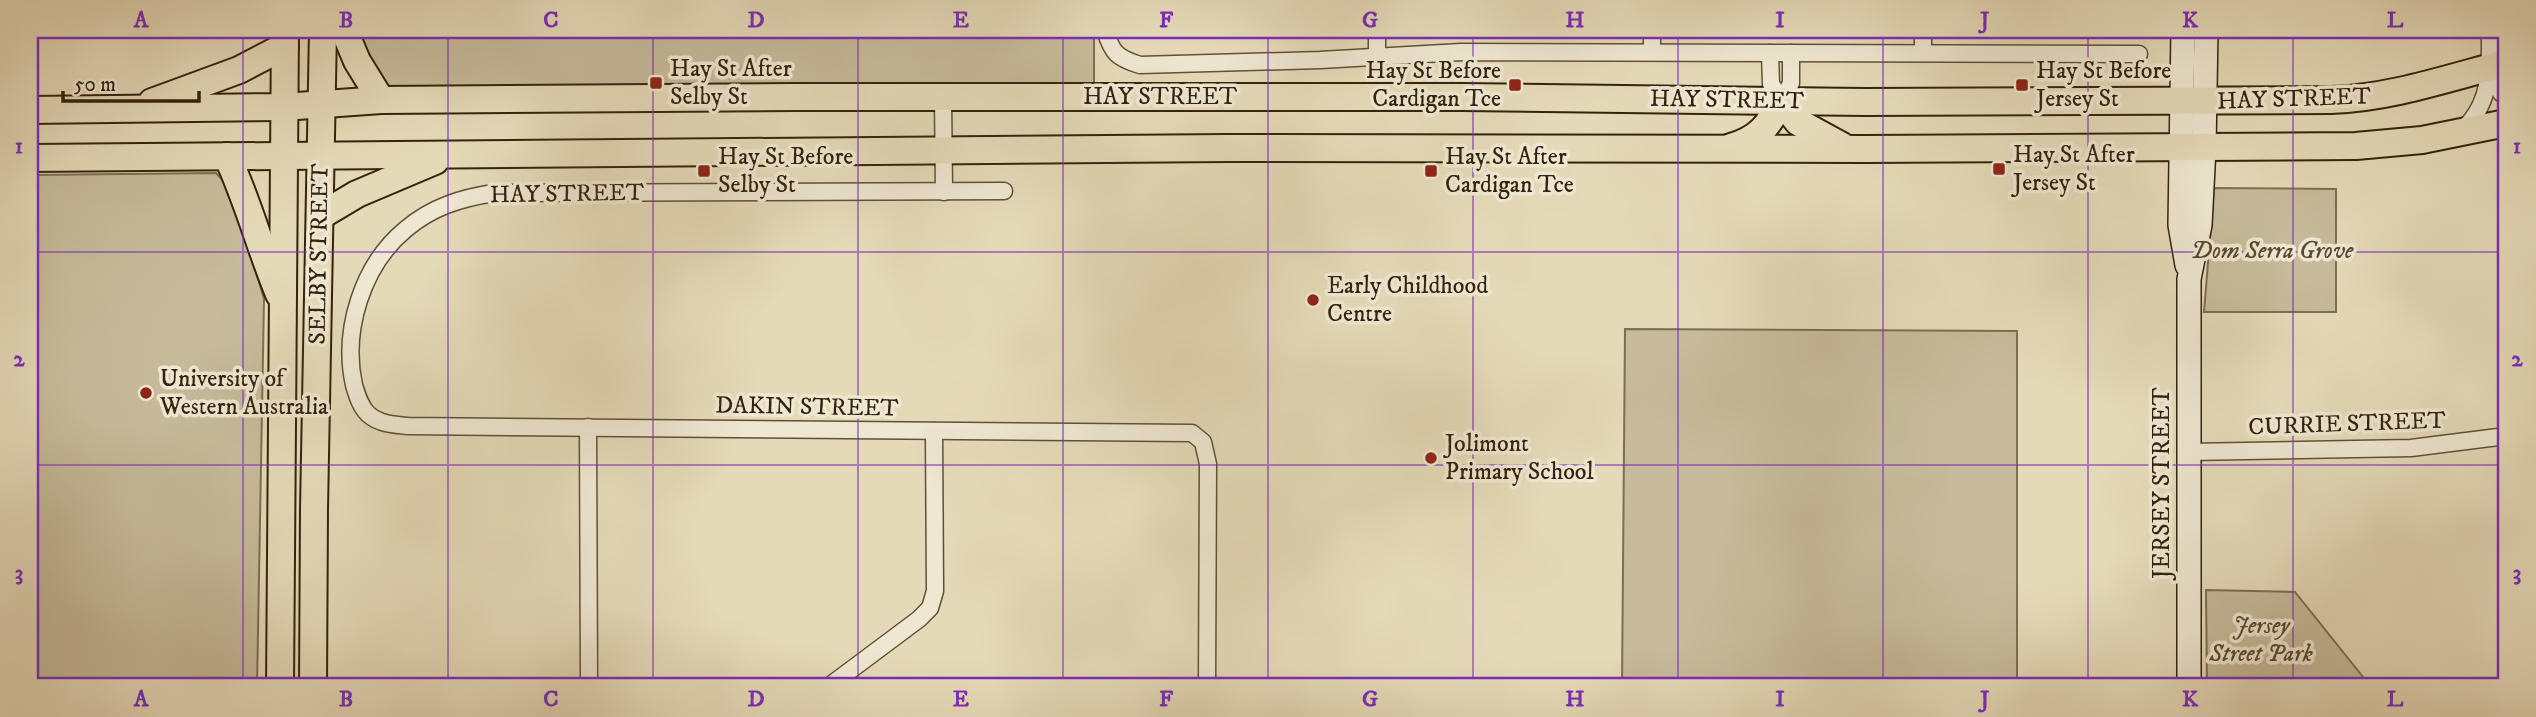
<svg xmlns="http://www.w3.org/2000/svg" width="2536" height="717" font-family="'IM FELL DW Pica',serif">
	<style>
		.green { fill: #c7bb9b; stroke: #7e6e54; stroke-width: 2 }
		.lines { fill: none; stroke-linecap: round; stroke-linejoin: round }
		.street-casing { stroke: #615038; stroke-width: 19 }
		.secondary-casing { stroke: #35220d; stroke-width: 26 }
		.primary-casing { stroke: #35220d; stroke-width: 30 }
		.street { stroke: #eee7d1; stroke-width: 16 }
		.secondary { stroke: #eee7d1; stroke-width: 23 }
		.primary { stroke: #e5dab8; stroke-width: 26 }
		.grid { fill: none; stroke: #7b2cbf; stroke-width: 2; stroke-opacity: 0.55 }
		.poi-dot { fill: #8f2418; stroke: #eee7d1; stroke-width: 2.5 }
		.labels { text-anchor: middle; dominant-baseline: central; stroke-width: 7; stroke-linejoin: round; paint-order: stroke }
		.poi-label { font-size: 24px; fill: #35220d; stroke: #eee7d1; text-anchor: start }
		.street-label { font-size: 24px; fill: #35220d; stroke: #eee7d1 }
		.park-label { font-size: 24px; font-style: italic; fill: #5a4830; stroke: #eee7d1 }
		.neatline { fill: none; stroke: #7b2cbf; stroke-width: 2.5 }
		.grid-label { font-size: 23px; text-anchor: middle; font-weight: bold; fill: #7b2cbf }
	</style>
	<rect width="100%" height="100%" fill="#e5dab8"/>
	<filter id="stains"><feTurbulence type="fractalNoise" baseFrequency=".00286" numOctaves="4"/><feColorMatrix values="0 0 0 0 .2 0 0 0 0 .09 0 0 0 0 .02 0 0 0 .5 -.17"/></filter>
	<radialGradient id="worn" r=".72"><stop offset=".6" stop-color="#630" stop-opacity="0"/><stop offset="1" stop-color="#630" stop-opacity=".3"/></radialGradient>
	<g class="green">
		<path d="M353 30H1094V85L396 87 385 85Z"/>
		<path d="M216 173 233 191 264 299 257 687H30V175Z"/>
		<path d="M2214 188 2336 189V312H2204Z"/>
		<path d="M1625 329 2017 331V687H1622Z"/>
		<path d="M2206 590 2295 592 2371 687H2207Z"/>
	</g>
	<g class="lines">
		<g class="street-casing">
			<g id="street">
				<path d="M1105 30C1112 53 1117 58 1140 65L1320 60 1461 52 2139 54"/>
				<path d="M1377 30V57"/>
				<path d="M1652 30V52"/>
				<path d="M1923 52V30"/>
				<path d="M1770 53 1771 84 1782 101"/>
				<path d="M2491 70 2501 93 2506 97"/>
				<path d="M943 97 944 192"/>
				<path d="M1782 101 1791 83V53"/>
				<path d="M2461 131C2492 104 2490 68 2490 30"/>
				<path d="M1004 191 494 193C461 198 432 207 406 229 362 265 342 331 354 385 357 395 360 406 368 414 379 424 394 425 408 426L1192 433 1203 442 1208 464 1207 687"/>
				<path d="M588 427 589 687"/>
				<path d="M2189 452 2411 448 2506 436"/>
				<path d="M828 687 919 619 930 608 935 591 934 431"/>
			</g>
		</g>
		<g class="secondary-casing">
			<g id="secondary">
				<path d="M2183 30 2180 225 2187 265"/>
				<path d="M2189 687V279L2200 225 2204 148 2206 30"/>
			</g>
		</g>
		<g class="primary-casing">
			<g id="primary">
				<path d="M344 30 357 61 381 100"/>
				<path d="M1782 101 1798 122 1842 146"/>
				<path d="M152 102 239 70 285 46"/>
				<path d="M30 110 283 107 381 100 794 97H1462L1865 102 2331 100C2391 98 2448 78 2506 63"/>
				<path d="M1731 147C1759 139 1768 126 1782 101"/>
				<path d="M227 156C248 201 260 248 279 294"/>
				<path d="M30 158 1227 148 1865 149 2356 146 2422 140 2506 123"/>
				<path d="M320 216 357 194 435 161"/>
				<path d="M280 687 285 30"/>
				<path d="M313 687 314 509 323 30"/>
			</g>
		</g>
		<use href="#street" class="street"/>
		<use href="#secondary" class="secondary"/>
		<use href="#primary" class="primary"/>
	</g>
	<path class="grid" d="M243 30V687M448 30V687M653 30V687M858 30V687M1063 30V687M1268 30V687M1473 30V687M1678 30V687M1883 30V687M2088 30V687M2293 30V687M30 252H2506M30 465H2506"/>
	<g class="poi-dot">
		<rect x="649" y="76" width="14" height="14" rx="3.5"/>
		<rect x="1508" y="78" width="14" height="14" rx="3.5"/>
		<rect x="2015" y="78" width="14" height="14" rx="3.5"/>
		<rect x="1992" y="162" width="14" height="14" rx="3.5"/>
		<rect x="697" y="164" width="14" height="14" rx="3.5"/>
		<rect x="1424" y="164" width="14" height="14" rx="3.5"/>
		<circle cx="1313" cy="300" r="7"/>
		<circle cx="146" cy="393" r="7"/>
		<circle cx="1431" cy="458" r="7"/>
	</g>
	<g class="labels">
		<g class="poi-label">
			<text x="670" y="69">Hay St After<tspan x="670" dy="28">Selby St</tspan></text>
			<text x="1501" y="71" text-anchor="end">Hay St Before<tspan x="1501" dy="28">Cardigan Tce</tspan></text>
			<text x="2036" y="71">Hay St Before<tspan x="2036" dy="28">Jersey St</tspan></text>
			<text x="2013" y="155">Hay St After<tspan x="2013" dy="28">Jersey St</tspan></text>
			<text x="718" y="157">Hay St Before<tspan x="718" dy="28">Selby St</tspan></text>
			<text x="1445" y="157">Hay St After<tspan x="1445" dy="28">Cardigan Tce</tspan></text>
			<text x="1327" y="286">Early Childhood<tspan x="1327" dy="28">Centre</tspan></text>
			<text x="160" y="379">University of<tspan x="160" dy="28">Western Australia</tspan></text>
			<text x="1445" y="444">Jolimont<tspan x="1445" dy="28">Primary School</tspan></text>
		</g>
		<g class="street-label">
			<text x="1160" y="97">HAY STREET</text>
			<text transform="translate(2294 99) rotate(-2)">HAY STREET</text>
			<text transform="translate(1727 100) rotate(1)">HAY STREET</text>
			<text transform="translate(567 194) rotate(-1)">HAY STREET</text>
			<text transform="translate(319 254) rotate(-89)">SELBY STREET</text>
			<text transform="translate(807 407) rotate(1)">DAKIN STREET</text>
			<text transform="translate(2347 424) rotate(-2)">CURRIE STREET</text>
			<text transform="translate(2162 483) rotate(-90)">JERSEY STREET</text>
		</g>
		<g class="park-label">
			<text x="2272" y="251">Dom Serra Grove</text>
			<text x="2261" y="626">Jersey<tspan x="2261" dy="28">Street Park</tspan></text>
		</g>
	</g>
	<rect width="2536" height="717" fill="none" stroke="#e5dab8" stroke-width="77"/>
	<path d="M63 91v10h136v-10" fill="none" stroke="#35220d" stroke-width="3.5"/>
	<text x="74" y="91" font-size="21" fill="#35220d" stroke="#eee7d1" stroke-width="5" paint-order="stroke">50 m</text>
	<rect x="38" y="38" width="2460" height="640" class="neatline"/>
	<g class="grid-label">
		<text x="141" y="27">A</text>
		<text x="346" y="27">B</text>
		<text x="551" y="27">C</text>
		<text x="756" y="27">D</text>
		<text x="961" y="27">E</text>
		<text x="1166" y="27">F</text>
		<text x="1370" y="27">G</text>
		<text x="1575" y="27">H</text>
		<text x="1780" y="27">I</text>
		<text x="1985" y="27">J</text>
		<text x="2190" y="27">K</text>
		<text x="2395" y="27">L</text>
		<text x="19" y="153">1</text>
		<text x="2517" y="153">1</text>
		<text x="19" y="366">2</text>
		<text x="2517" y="366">2</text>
		<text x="19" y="580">3</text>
		<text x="2517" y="580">3</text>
		<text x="141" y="706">A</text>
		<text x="346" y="706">B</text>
		<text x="551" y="706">C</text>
		<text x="756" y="706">D</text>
		<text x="961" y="706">E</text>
		<text x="1166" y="706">F</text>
		<text x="1370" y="706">G</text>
		<text x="1575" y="706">H</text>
		<text x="1780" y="706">I</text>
		<text x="1985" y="706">J</text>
		<text x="2190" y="706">K</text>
		<text x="2395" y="706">L</text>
	</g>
	<rect width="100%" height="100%" filter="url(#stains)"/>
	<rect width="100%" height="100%" fill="url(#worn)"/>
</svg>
